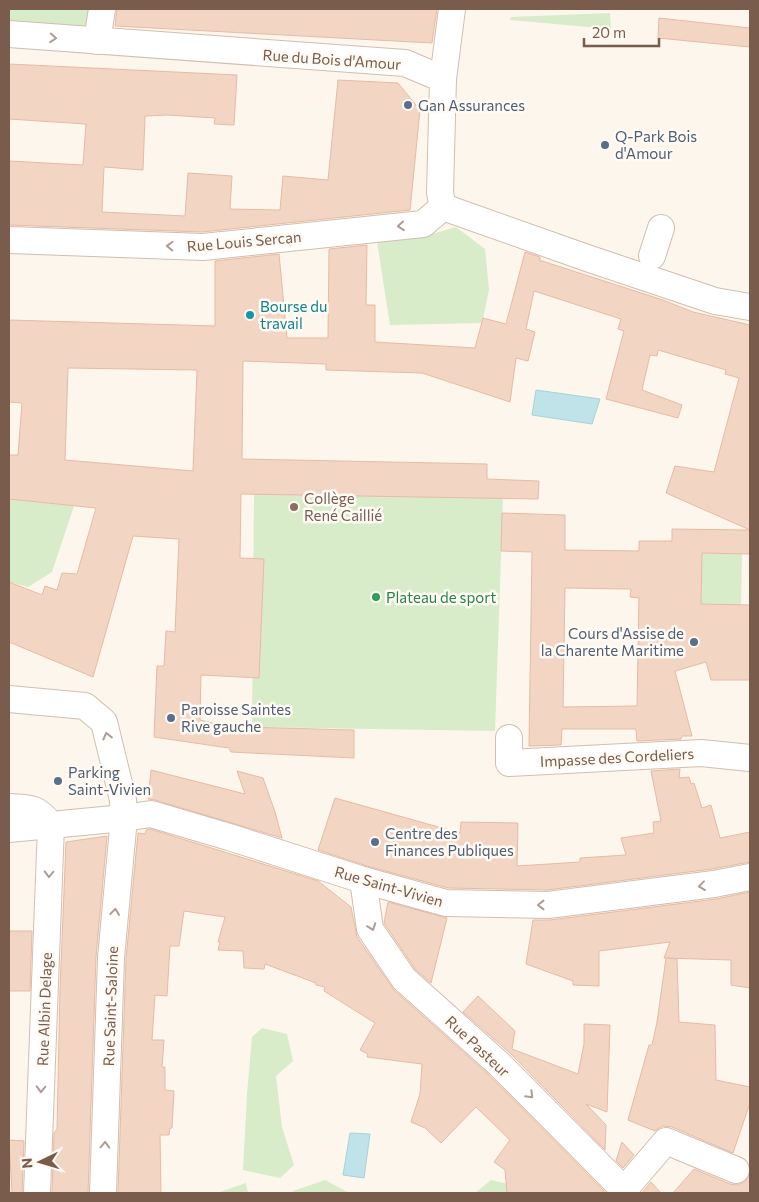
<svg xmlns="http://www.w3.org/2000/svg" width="759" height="1202" font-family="Commissioner,sans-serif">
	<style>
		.green { fill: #d8ecc9 }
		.water { fill: #bfe3e8; stroke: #a5d3da }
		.building { fill: #f3d5c3; stroke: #e6bba3; fill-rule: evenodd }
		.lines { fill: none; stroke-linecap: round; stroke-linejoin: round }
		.minor-casing { stroke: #d1beb0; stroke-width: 28 }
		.minor { stroke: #fff; stroke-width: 26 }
		.oneway { stroke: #af9d94 }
		.service-dot { fill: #5c6f8a; stroke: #fffaf3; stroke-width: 2 }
		.culture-dot { fill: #0f9aa8; stroke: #fffaf3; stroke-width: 2 }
		.education-dot { fill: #8d6e63; stroke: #fffaf3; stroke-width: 2 }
		.leisure-dot { fill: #2e9e5b; stroke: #fffaf3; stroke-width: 2 }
		.labels { text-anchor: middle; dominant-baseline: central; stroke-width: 5; stroke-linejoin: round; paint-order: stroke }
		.street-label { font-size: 15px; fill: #7a5c4d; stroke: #fffaf3 }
		.service-label { font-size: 15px; fill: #4e5e75; stroke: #fffaf3; text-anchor: start }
		.culture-label { font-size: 15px; fill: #0d838f; stroke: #fffaf3; text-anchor: start }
		.education-label { font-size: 15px; fill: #785e54; stroke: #fffaf3; text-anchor: start }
		.leisure-label { font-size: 15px; fill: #27864d; stroke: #fffaf3; text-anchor: start }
	</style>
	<rect width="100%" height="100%" fill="#fdf6ec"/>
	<g class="green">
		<path d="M9 9H102L97 41 9 30Z"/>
		<path d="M610 13 611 29 510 20 511 17Z"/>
		<path d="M456 227 485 249 489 290 482 323 390 325 377 242 418 238Z"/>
		<path d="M254 494 503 498 495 731 252 727Z"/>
		<path d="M9 499 74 506 52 572 28 587 9 582Z"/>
		<path d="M702 553 742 554 741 605 701 604Z"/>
		<path d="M262 1028 287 1034 293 1061 276 1076 282 1127 294 1165 280 1178 243 1170 247 1094 252 1037Z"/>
		<path d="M325 1180 349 1193H293V1191Z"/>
		<path d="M491 1180 516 1186 513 1193H475Z"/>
		<path d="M246 1183 248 1193H216L220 1192Z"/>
	</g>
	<g class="water">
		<path d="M536 390 600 399 592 424 532 415Z"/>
		<path d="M350 1133 370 1134 364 1178 343 1175Z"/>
	</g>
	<g class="building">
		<path d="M117 9H437L432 43 115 26Z"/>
		<path d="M659 18 750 28V47L658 38Z"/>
		<path d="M9 64 237 75 234 125 214 124 215 118 167 115 145 116 143 170 104 167 102 212 185 216 188 173 232 176 230 209 280 210 283 176 328 180 338 80 398 83 420 110 410 210 202 232 9 225V161L83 165 86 124 9 119Z"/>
		<path d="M367 245 366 305H375V342L475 348 483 318 506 324 525 252 540 257V261H542L663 300 693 312 750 325V530L666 493 675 466 714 472 739 378 725 374 726 370 658 350 657 356 650 355 642 390 682 405 678 418 606 399 624 331 618 329 621 319 534 291 526 329 535 332 528 361 516 358 510 402 422 373 326 370V364L243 361 242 459 487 464V479L539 481 538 499 241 494 240 558 264 559 259 678 201 675 200 720 241 730V727L354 730V758L231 752 229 748 154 737 157 666H164L166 631 175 632 179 539 133 536 93 677 9 642V582L42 595 45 586 57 590 62 573 77 574 96 508 9 499V455H18L22 403 9 402V320L215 326V261L279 254 287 338H328L329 249ZM68 368 197 370 193 471 65 460Z"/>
		<path d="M502 513 565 515V550L639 551V541H672V529L750 530V554L702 553 701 604 750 605V680H711L706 662 675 671 692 736H682L681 739 637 741 636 729H562L561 745 529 746 532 552 501 551ZM565 588 631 589 630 597 639 598 637 706 563 707Z"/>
		<path d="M680 769 679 778 689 777 691 784 694 783 702 808 711 805 720 838 750 832V862L712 869 547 890 448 888 367 866 318 850 335 798 460 833 461 822 518 823 517 866 580 862V858L626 855 621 838 654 833 653 822 661 821 651 771Z"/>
		<path d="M151 770 245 794 237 771 263 778 275 812 282 838 155 800 148 799Z"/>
		<path d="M150 829 318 881 351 907 357 937 394 990 489 1075 604 1191V1193H507L505 1170 494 1162 510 1140 476 1107 441 1143 425 1128 411 1122 420 1094 422 1064 367 1057 368 1054 360 1050 375 1023 324 991 325 987 316 985V983L265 964 264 969 244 968 243 951 218 950 220 942H218L225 917 184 911 179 946H170L167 996 155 995 152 1040H164L162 1067H165V1090L174 1091 172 1128H170L169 1135H160L161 1193H118L126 959 138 833 145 834 146 830Z"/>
		<path d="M107 836 96 957 88 1193H52L54 1133 57 1129 60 989 66 842Z"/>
		<path d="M750 892V988L731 985V960L664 958 670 942 599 951V986L573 985V981L526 964 533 920H550L716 899Z"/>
		<path d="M388 902 447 918 431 983 415 969 384 923Z"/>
		<path d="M9 931H32L30 991H9Z"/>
		<path d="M666 958 677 959 679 1022 715 1025 716 1080 750 1087V1103L733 1153 672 1127 663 1126 655 1131 628 1120 649 1045H652L657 1022Z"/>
		<path d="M478 996 515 1031 512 1049 578 1074 584 1044V1024L610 1025 607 1112 586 1104 606 1125 605 1150 510 1053 463 1012Z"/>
		<path d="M9 1140 24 1141 22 1193H12Z"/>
		<path d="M622 1142 634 1155 623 1168 616 1161Z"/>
		<path d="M694 1169 730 1184 737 1185 745 1182 750 1173V1193H673Z"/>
		<path d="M651 1182 661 1193H642Z"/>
	</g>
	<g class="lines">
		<g class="minor-casing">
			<g id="minor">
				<path d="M9 34 405 63 443 79 440 193 443 207 587 258 715 301 750 307"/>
				<path d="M97 41 102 9"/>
				<path d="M443 79 452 9"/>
				<path d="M9 240 203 247 423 224 443 207"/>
				<path d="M652 256 661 228"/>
				<path d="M9 699 85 706 104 722 123 800 124 818 111 958 103 1193"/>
				<path d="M509 738V763L701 753 750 758"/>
				<path d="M9 807C31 808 37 807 51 825"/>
				<path d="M9 829 124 818 151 814 229 837 363 880 446 903 548 905 714 884 750 877"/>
				<path d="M363 880 370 929 404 979 499 1064 627 1193"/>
				<path d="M624 1190 666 1141 736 1170"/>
				<path d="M37 1193 51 825"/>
			</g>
		</g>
		<use href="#minor" class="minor"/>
	</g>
	<defs><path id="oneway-chevron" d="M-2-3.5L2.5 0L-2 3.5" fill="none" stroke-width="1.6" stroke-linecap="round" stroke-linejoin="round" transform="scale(1.25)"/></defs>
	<g class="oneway">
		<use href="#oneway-chevron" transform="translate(53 38) rotate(4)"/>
		<use href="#oneway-chevron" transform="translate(401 226) rotate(174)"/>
		<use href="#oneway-chevron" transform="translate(170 246) rotate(-178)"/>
		<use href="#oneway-chevron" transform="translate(107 736) rotate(-104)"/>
		<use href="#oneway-chevron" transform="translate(49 874) rotate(92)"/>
		<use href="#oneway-chevron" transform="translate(702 886) rotate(173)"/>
		<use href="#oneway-chevron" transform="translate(541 905) rotate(-180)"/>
		<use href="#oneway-chevron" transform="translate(115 912) rotate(-84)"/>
		<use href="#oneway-chevron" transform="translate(372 927) rotate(70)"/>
		<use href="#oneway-chevron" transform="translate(41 1089) rotate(92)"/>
		<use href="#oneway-chevron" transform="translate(530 1095) rotate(45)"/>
		<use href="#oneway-chevron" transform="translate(105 1145) rotate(-88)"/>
	</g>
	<g class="service-dot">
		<circle cx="408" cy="105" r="5"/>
		<circle cx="605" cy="145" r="5"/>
		<circle cx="694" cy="642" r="5"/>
		<circle cx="171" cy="718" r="5"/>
		<circle cx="58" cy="781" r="5"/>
		<circle cx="375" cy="842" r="5"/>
	</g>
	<circle class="culture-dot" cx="250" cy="315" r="5"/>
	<circle class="education-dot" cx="294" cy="507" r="5"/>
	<circle class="leisure-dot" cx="376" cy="597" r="5"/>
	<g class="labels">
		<g class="street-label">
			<text transform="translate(332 59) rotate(4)">Rue du Bois d'Amour</text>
			<text transform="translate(244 241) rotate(-5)">Rue Louis Sercan</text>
			<text transform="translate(617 757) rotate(-3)">Impasse des Cordeliers</text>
			<text transform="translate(389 886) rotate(16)">Rue Saint-Vivien</text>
			<text transform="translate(110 1006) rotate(-88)">Rue Saint-Saloine</text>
			<text transform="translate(44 1009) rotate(-88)">Rue Albin Delage</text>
			<text transform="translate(478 1046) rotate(43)">Rue Pasteur</text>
		</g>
		<g class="service-label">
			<text x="418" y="105">Gan Assurances</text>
			<text x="615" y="136">Q-Park Bois<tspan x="615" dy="17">d'Amour</tspan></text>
			<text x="684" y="633" text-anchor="end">Cours d'Assise de<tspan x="684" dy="17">la Charente Maritime</tspan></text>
			<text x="181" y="709">Paroisse Saintes<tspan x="181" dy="17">Rive gauche</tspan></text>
			<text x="68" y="772">Parking<tspan x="68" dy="17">Saint-Vivien</tspan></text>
			<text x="385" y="833">Centre des<tspan x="385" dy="17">Finances Publiques</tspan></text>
		</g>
		<g class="culture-label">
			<text x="260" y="306">Bourse du<tspan x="260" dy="17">travail</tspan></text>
		</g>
		<g class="education-label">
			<text x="304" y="498">Collège<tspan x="304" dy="17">René Caillié</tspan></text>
		</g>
		<g class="leisure-label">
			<text x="386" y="597">Plateau de sport</text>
		</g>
	</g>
	<rect width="759" height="1202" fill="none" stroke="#7a5c4d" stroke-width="20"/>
	<g transform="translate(40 1162) rotate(265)" stroke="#fffaf3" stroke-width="4" paint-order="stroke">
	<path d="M0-4L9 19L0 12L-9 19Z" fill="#7a5c4d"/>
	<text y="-8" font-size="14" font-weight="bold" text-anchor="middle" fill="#7a5c4d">N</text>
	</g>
	<path d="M584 38v8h75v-8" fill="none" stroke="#7a5c4d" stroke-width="2.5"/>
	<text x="592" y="38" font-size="15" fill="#7a5c4d" stroke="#fffaf3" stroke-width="4" paint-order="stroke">20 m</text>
</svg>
